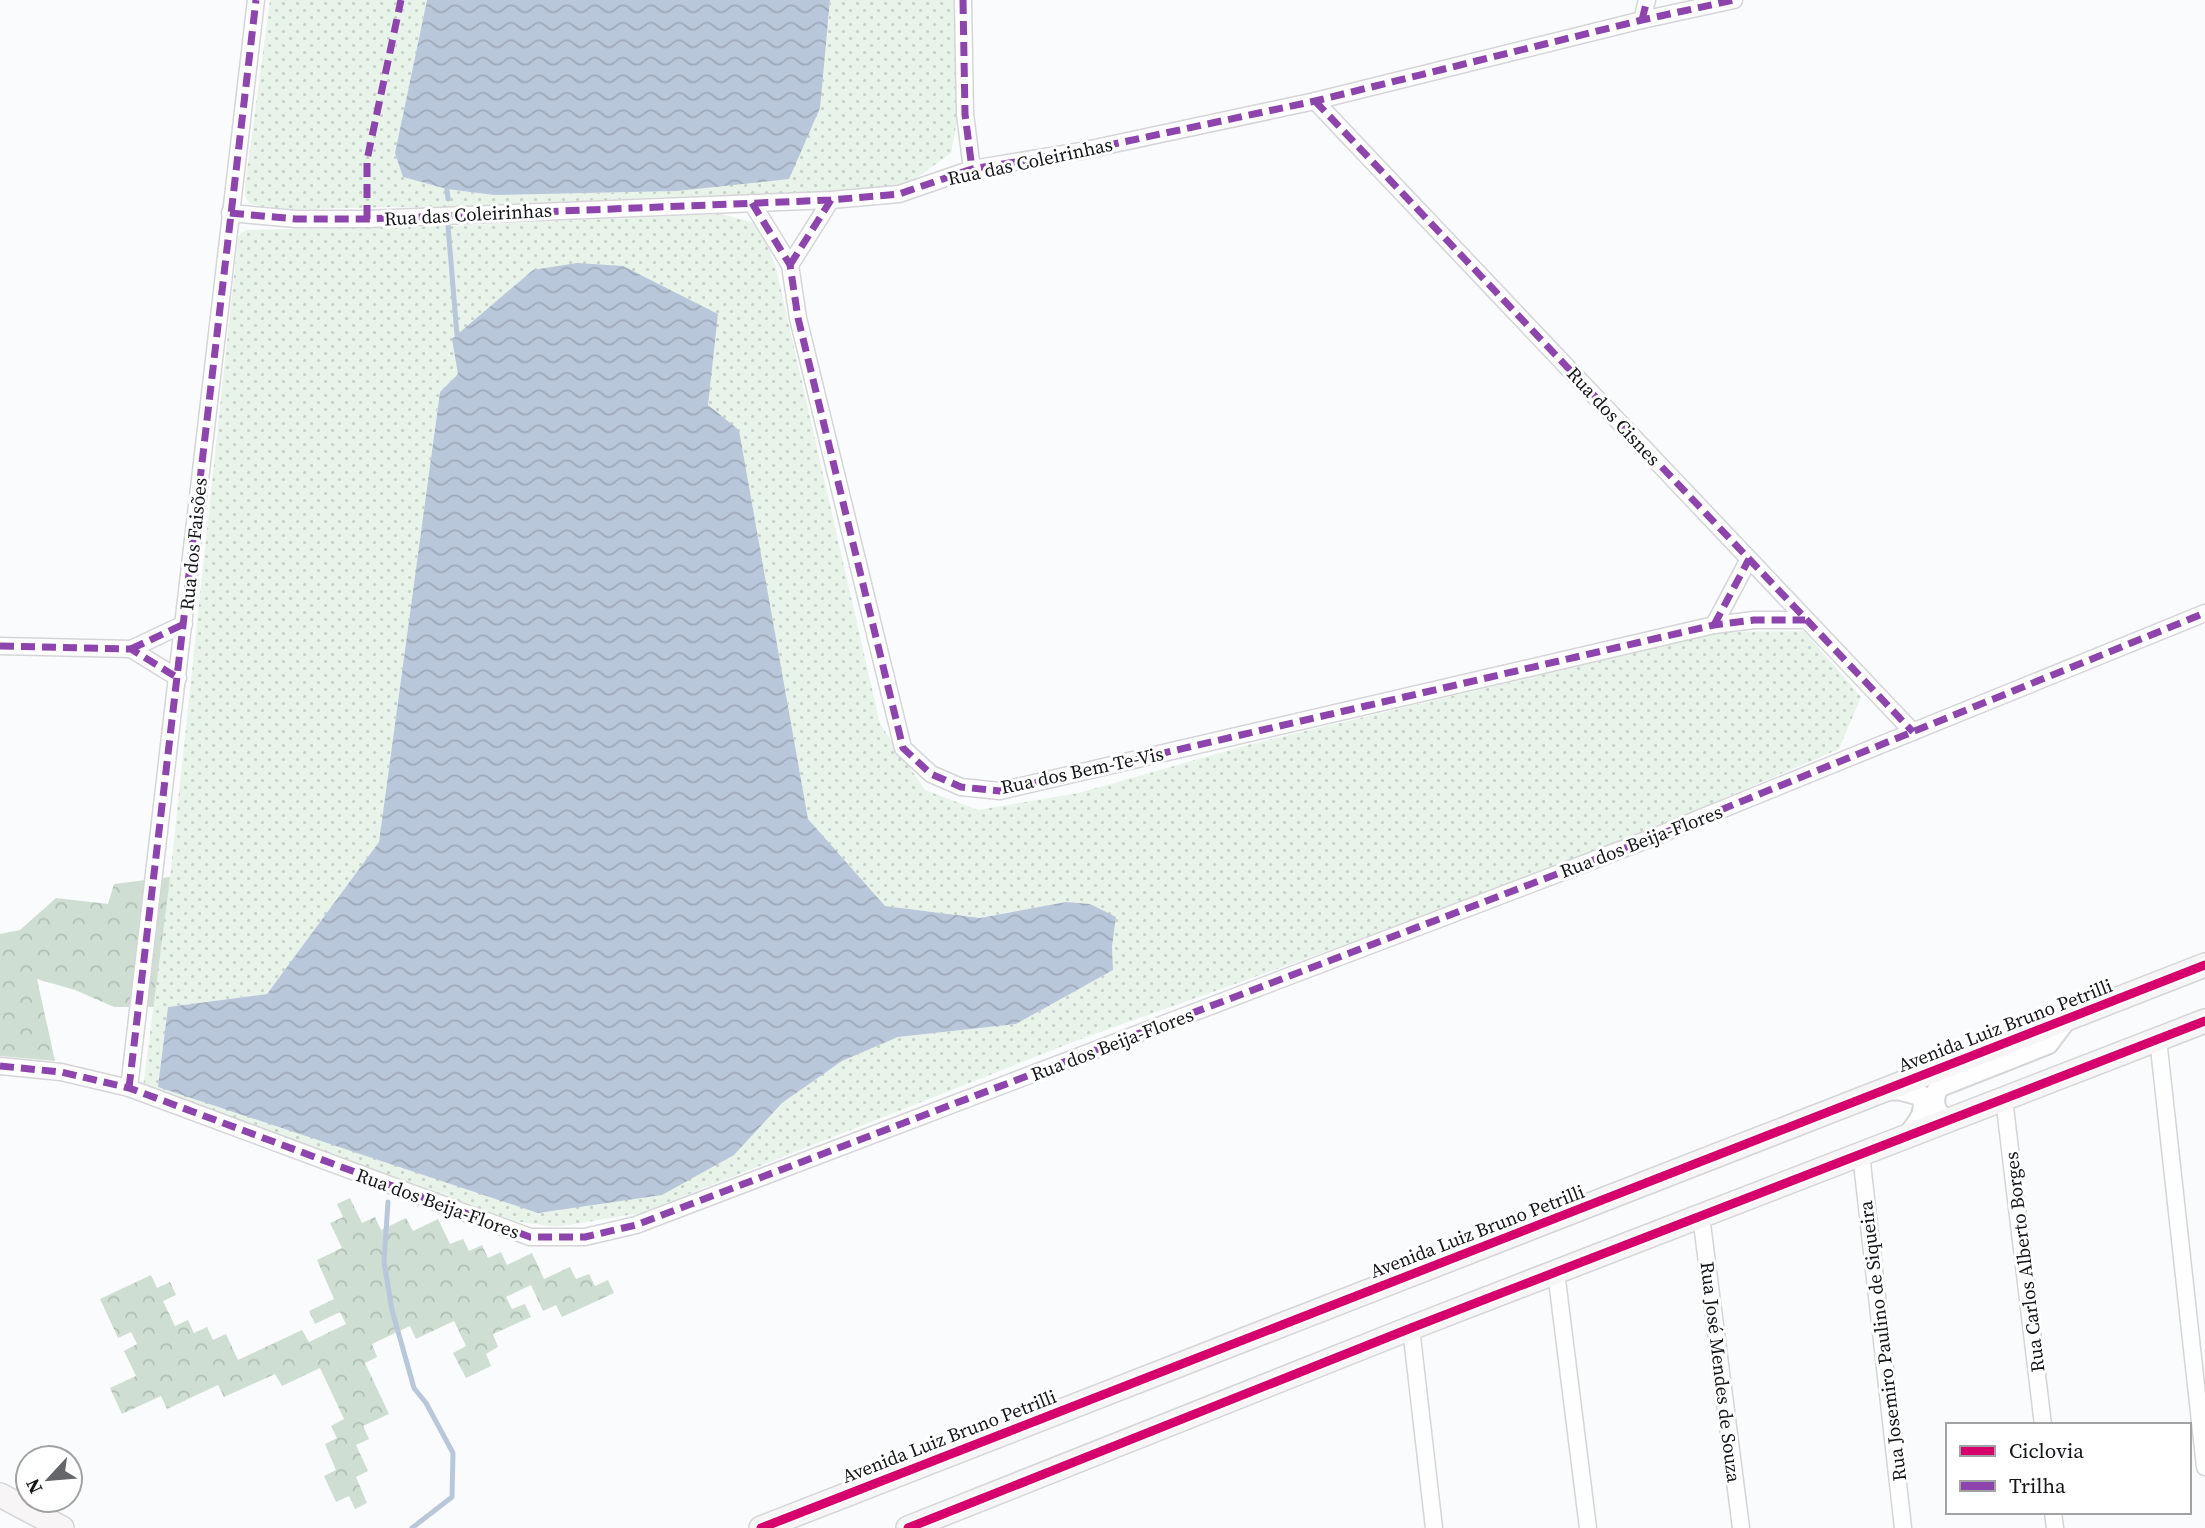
<svg xmlns="http://www.w3.org/2000/svg" width="2205" height="1528" font-family="'Source Serif 4',serif">
	<style>
		.forest { fill: url(#forest-crowns) }
		.park { fill: url(#park-dots); fill-rule: evenodd }
		.water { fill: url(#water-waves) }
		.lines { fill: none; stroke-linecap: round; stroke-linejoin: round }
		.stream { stroke: #b9c7da; stroke-width: 5 }
		.minor-casing { stroke: #d5d5d8; stroke-width: 19 }
		.tertiary-casing { stroke: #d5d5d8; stroke-width: 23 }
		.secondary-casing { stroke: #d5d5d8; stroke-width: 26 }
		.minor { stroke: #fefeff; stroke-width: 16 }
		.tertiary { stroke: #fefeff; stroke-width: 19 }
		.secondary { stroke: #f7f5f5; stroke-width: 23 }
		.quiet { stroke: #8e44ad; stroke-width: 7; stroke-dasharray: 14 7; stroke-linecap: butt }
		.cycleway-casing { stroke: #fff; stroke-width: 13 }
		.cycleway { stroke: #d6006c; stroke-width: 9 }
		.labels { text-anchor: middle; dominant-baseline: central; stroke-width: 6; stroke-linejoin: round; paint-order: stroke }
		.street-label { font-size: 19px; fill: #151619; stroke: #fff }
	</style>
	<defs>
		<pattern id="forest-crowns" width="20" height="18" patternUnits="userSpaceOnUse" patternTransform="scale(1.75)"><rect width="20" height="18" fill="#cfded2"/><path d="M2 6a3 3 0 1 1 6 0M12 15a3 3 0 1 1 6 0" fill="none" stroke="#b1beb4"/></pattern>
		<pattern id="park-dots" width="8" height="8" patternUnits="userSpaceOnUse" patternTransform="scale(1.75)"><rect width="8" height="8" fill="#e8f3ea"/><path d="M2 2h.1M6 6h.1" fill="none" stroke="#c6d0c8" stroke-width="1.8" stroke-linecap="round"/></pattern>
		<pattern id="water-waves" width="16" height="10" patternUnits="userSpaceOnUse" patternTransform="scale(1.75)"><rect width="16" height="10" fill="#b9c7da"/><path d="M0 5q4-4 8 0t8 0" fill="none" stroke="#9eaaba"/></pattern>
	</defs>
	<rect width="100%" height="100%" fill="#fafbfd"/>
	<g class="forest">
		<path d="M209 872 168 1007H114L75 990 37 979 55 1061 0 1056V934L20 930 56 898 108 904 114 884Z"/>
		<path d="M350 1198 362 1223 375 1217 381 1230 406 1218 413 1231 438 1219 450 1244 463 1239 469 1251 482 1245 488 1258 501 1252 507 1265 532 1253 544 1279 570 1267 576 1279 589 1274 595 1286 608 1280 614 1293 562 1317 556 1305 543 1311 531 1285 506 1297 512 1309 525 1304 531 1317 493 1334 498 1347 486 1354 491 1366 466 1378 453 1353 466 1346 454 1321 416 1339 410 1326 372 1344 377 1357 365 1363 389 1414 363 1426 369 1439 356 1445 368 1471 356 1477 367 1503 355 1509 349 1496 336 1502 324 1476 336 1470 325 1444 337 1438 331 1426 344 1419 320 1368 282 1386 275 1374 224 1397 218 1385 167 1409 161 1396 122 1414 110 1388 136 1376 124 1351 137 1344 131 1332 118 1338 100 1299 151 1275 157 1288 170 1282 176 1295 163 1301 175 1326 188 1320 194 1333 207 1327 213 1340 226 1334 238 1360 302 1330 309 1342 346 1324 340 1312 315 1324 309 1311 334 1299 317 1260 342 1248 330 1223 343 1217 337 1204Z"/>
	</g>
	<g class="park">
		<path d="M270 0H427L395 153 404 177 447 189 494 195 677 191 828 28 830 0H959L958 116 951 153 908 184 839 194 665 197 448 208 392 207 271 210 249 203 245 196V186Z"/>
		<path d="M722 214 758 224 775 264 880 724 925 790 978 810 1079 793 1251 744 1722 632 1804 631 1861 697 1839 749 1647 831 1369 936 1078 1040 641 1213 556 1227 514 1221 143 1088 170 878 238 238 241 233 247 230 448 226ZM623 266 718 314 707 406 739 430 808 819 885 906 980 918 1066 902 1116 918 1112 947 1113 970 1016 1024 898 1037 842 1061 782 1103 734 1155 168 1007 267 994 379 842 440 392 458 374Z"/>
	</g>
	<g class="water">
		<path d="M427 0H830L820 108 789 179 677 191 494 195 447 189 403 177 395 153Z"/>
		<path d="M577 263 623 266 718 314 708 405 739 430 808 819 885 906 980 918 1066 902 1090 904 1116 917 1112 947 1113 970 1016 1024 898 1037 842 1061 782 1103 734 1155 662 1195 538 1213 158 1087 168 1007 267 994 379 842 440 392 458 374 452 339 533 270Z"/>
	</g>
	<g class="lines">
		<g class="stream">
			<path d="M447 189 448 199"/>
			<path d="M448 226 457 335"/>
			<path d="M388 1202 384 1262 392 1310 414 1388 426 1403 453 1453 452 1497 412 1528"/>
		</g>
		<g class="minor-casing">
			<g id="minor">
				<path d="M963 0 965 114 972 169"/>
				<path d="M1642 20 1647 0"/>
				<path d="M1315 101 1913 732"/>
				<path d="M752 203 790 265 798 318 903 748 931 774 961 787 1000 791 1714 625 1754 620H1805"/>
				<path d="M230 213 296 219H367L831 200 899 194 972 169 1081 151 1315 101 1642 20 1734 0"/>
				<path d="M790 265 831 200"/>
				<path d="M1714 625 1749 559"/>
				<path d="M0 646 131 649 178 678"/>
				<path d="M131 649 184 624"/>
				<path d="M2158 1039 2205 1467"/>
				<path d="M0 1066 61 1072 129 1088 530 1237H585L636 1225 1649 839 2205 613"/>
				<path d="M129 1088 256 0"/>
				<path d="M2004 1099 2043 1425"/>
				<path d="M1861 1154 1903 1528"/>
				<path d="M1701 1216 1741 1528"/>
				<path d="M1556 1272 1588 1528"/>
				<path d="M1411 1328 1434 1528"/>
				<path d="M2053 1512 2055 1528"/>
			</g>
		</g>
		<g class="tertiary-casing">
			<g id="tertiary">
				<path d="M1887 1090H1900L1922 1096C1927 1113 1917 1124 1907 1136"/>
				<path d="M1948 1120C1934 1113 1931 1100 1939 1087L2048 1044 2066 1020"/>
			</g>
		</g>
		<g class="secondary-casing">
			<g id="secondary">
				<path d="M0 1495 62 1528"/>
				<path d="M761 1528 2205 965"/>
				<path d="M908 1528 1411 1328 2205 1021"/>
			</g>
		</g>
		<use href="#minor" class="minor"/>
		<use href="#tertiary" class="tertiary"/>
		<use href="#secondary" class="secondary"/>
		<g class="quiet">
			<path d="M963 0 965 114 972 169"/>
			<path d="M1642 20 1647 0"/>
			<path d="M1315 101 1913 732"/>
			<path d="M752 203 790 265 798 318 903 748 931 774 961 787 1000 791 1714 625 1754 620H1805"/>
			<path d="M230 213 296 219H367L831 200 899 194 972 169 1081 151 1315 101 1642 20 1734 0"/>
			<path d="M367 219V160L401 0"/>
			<path d="M790 265 831 200"/>
			<path d="M1714 625 1749 559"/>
			<path d="M0 646 131 649 178 678"/>
			<path d="M131 649 184 624"/>
			<path d="M0 1066 61 1072 129 1088 530 1237H585L636 1225 1649 839 2205 613"/>
			<path d="M129 1088 256 0"/>
		</g>
		<g class="cycleway-casing">
			<g id="cycleway">
				<path d="M761 1528 2205 965"/>
				<path d="M908 1528 1411 1328 2205 1021"/>
			</g>
		</g>
		<use href="#cycleway" class="cycleway"/>
	</g>
	<g class="labels">
		<g class="street-label">
			<text transform="translate(1030 161) rotate(-12)">Rua das Coleirinhas</text>
			<text transform="translate(468 214) rotate(-3)">Rua das Coleirinhas</text>
			<text transform="translate(1614 416) rotate(47)">Rua dos Cisnes</text>
			<text transform="translate(193 544) rotate(-84)">Rua dos Faisões</text>
			<text transform="translate(1082 770) rotate(-12)">Rua dos Bem-Te-Vis</text>
			<text transform="translate(1641 841) rotate(-21)">Rua dos Beija-Flores</text>
			<text transform="translate(2005 1025) rotate(-21)">Avenida Luiz Bruno Petrilli</text>
			<text transform="translate(1112 1044) rotate(-21)">Rua dos Beija-Flores</text>
			<text transform="translate(438 1203) rotate(20)">Rua dos Beija-Flores</text>
			<text transform="translate(1477 1231) rotate(-21)">Avenida Luiz Bruno Petrilli</text>
			<text transform="translate(2024 1262) rotate(-97)">Rua Carlos Alberto Borges</text>
			<text transform="translate(1882 1341) rotate(-97)">Rua Josemiro Paulino de Siqueira</text>
			<text transform="translate(1721 1372) rotate(83)">Rua José Mendes de Souza</text>
			<text transform="translate(949 1436) rotate(-21)">Avenida Luiz Bruno Petrilli</text>
		</g>
	</g>
	<rect x="1946" y="1423" width="245" height="91" fill="#ffffff" stroke="#a1a2a3" stroke-width="2"/>
	<rect x="1960" y="1446" width="35" height="10" fill="#d6006c" stroke="#a1a2a3" stroke-width="2"/>
	<text x="2009" y="1458" font-size="21" fill="#151619">Ciclovia</text>
	<rect x="1960" y="1481" width="35" height="10" fill="#8e44ad" stroke="#a1a2a3" stroke-width="2"/>
	<text x="2009" y="1493" font-size="21" fill="#151619">Trilha</text>
	<g transform="translate(49 1479) rotate(244)"><circle r="33" fill="#ffffff" stroke="#a1a2a3" stroke-width="2"/>
	<path d="M0-5L12 26L0 18L-12 26Z" fill="#656669"/>
	<text y="-10" font-size="19" font-weight="bold" text-anchor="middle" fill="#151619">N</text>
	</g>
</svg>
